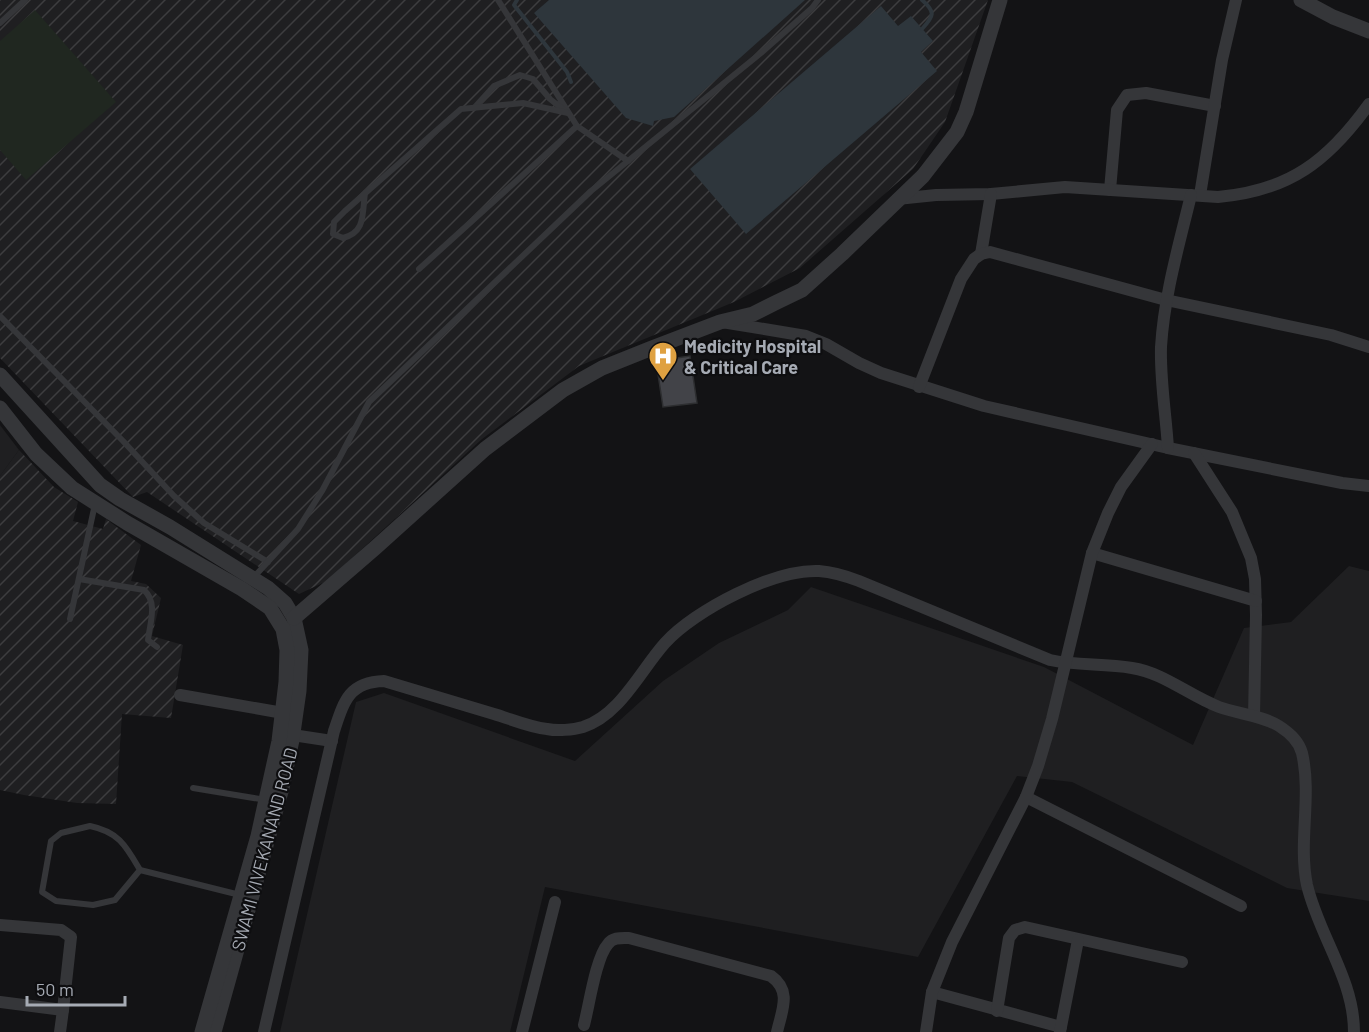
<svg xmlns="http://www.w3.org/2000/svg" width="1369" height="1032" font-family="Barlow,sans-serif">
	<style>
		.built { fill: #1f1f21 }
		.industrial { fill: url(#industrial-furrows) }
		.green { fill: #202720 }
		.water { fill: #2e363c }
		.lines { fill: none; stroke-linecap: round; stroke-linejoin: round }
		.stream { stroke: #2e363c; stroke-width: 4 }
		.building { fill: #424348; stroke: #2d2e30; stroke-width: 1.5 }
		.service { stroke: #353639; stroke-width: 6 }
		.minor { stroke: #353639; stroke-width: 12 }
		.tertiary { stroke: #353639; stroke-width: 15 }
		.labels { text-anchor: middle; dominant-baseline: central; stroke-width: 4.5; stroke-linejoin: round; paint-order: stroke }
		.poi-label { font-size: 18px; font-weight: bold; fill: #a6abb4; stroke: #0e0e10; text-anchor: start }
		.street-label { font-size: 18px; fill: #a6abb4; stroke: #0e0e10 }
	</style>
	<defs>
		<pattern id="industrial-furrows" width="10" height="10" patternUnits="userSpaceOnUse" patternTransform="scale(1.5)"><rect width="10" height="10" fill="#1f1f21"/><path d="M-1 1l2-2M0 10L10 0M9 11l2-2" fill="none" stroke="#3d3d3f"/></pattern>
	</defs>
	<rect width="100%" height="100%" fill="#131315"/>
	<g class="built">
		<path d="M0 425 19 450 0 476Z"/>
		<path d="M1349 566 1369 571V901L1287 888 1072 782 1017 776 918 957 545 887 510 1032H280L356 702 384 693 575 761 663 681 719 643 788 610 811 587 1044 667 1193 745 1244 628 1291 622Z"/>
	</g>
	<g class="industrial">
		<path d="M0 0H988L945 122 913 169 800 268 734 302 579 366 482 439 327 581 299 594 147 492 133 497 0 358Z"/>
		<path d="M19 450 54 487 78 502 73 521 103 529 106 519 141 545 131 581 146 584 161 598 152 636 183 645 171 718 122 714 116 804 77 803 24 795 0 790V476Z"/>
	</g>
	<path class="green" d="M35 10 116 102 26 180 0 150V41Z"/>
	<g class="water">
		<path d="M549 0H805L674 117 654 121 653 126 626 118 534 13Z"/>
		<path d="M881 6 898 26 911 16 933 41 921 52 937 71 746 234 690 169Z"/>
	</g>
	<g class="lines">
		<g class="stream">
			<path d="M517 0 514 5 567 72 571 82"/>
			<path d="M922 0C936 12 934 16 922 29"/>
		</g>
	</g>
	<path class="building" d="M690 356 697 403 663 407 656 361Z"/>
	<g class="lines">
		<g class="service">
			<path d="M498 0 577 126 628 161"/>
			<path d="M0 23 25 0"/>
			<path d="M475 107 494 86 520 75 533 79 550 99 565 111"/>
			<path d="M365 193C362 214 366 232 343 238L333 234 334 222 345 211 461 109 523 103 568 113"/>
			<path d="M419 269 577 126"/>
			<path d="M0 316 123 441 174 496 204 523 268 562"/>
			<path d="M253 578 298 529 322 491 369 402 591 191 761 53 812 8 818 0"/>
			<path d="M79 579 144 590C158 603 150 622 148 640L157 647"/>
			<path d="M70 619 95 504"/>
			<path d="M193 788 266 800"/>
			<path d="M90 826C119 832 126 846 140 870L115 900 93 905 56 901 42 892 51 841 61 833Z"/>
			<path d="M140 870 240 895"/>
		</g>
		<g class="minor">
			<path d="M1110 190 1117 110 1127 95 1146 93 1215 106"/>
			<path d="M1200 195 1222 60 1236 0"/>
			<path d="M897 199 936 195 991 194 1065 187 1218 197C1289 191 1328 161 1369 104"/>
			<path d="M981 254 991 194"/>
			<path d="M722 322 806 336 826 344 859 363 881 373 984 406 1168 448 1342 483 1369 486"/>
			<path d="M919 387 961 279 974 259 981 254 990 252 1166 300 1331 335 1369 347"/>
			<path d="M1168 448C1166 415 1160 381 1161 347 1164 296 1179 245 1191 195"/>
			<path d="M1194 453 1232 512 1251 558 1255 579 1256 615 1254 716"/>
			<path d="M1092 553 1256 601"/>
			<path d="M180 695 283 713"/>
			<path d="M286 734 332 741"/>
			<path d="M1026 797 1241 906"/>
			<path d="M0 925 61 930 71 937 63 1010"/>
			<path d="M932 992 1061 1027"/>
			<path d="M0 1002 63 1010 60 1032"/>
			<path d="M997 1011 1009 938 1015 930 1025 927 1182 962"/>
			<path d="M584 1025C589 1006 596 957 608 944 613 937 621 938 629 938L771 976C792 991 782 1010 777 1032"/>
			<path d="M264 1032 334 731C344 701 349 682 384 681 421 692 457 703 494 714 511 719 529 727 547 729 557 731 573 730 583 727 620 715 640 671 665 643 695 610 774 569 819 571 833 572 846 576 859 581L1050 660C1077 666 1104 663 1132 668 1164 673 1188 695 1219 707 1238 714 1261 715 1279 726 1290 733 1299 741 1302 753 1312 796 1298 842 1307 885 1319 936 1354 979 1354 1032"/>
			<path d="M522 1032 555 902"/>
			<path d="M926 1032 932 992 952 942 1026 797 1038 766 1052 719 1092 553 1108 513 1121 487 1152 444"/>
			<path d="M1060 1032 1078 940"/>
		</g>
		<g class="tertiary">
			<path d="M1301 0 1333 17 1369 31"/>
			<path d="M0 375 100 485 120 499 170 527 268 588 285 603 294 618 301 650 299 691 292 740 282 788 214 1032"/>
			<path d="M0 408 36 454 72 488 127 523 242 589 270 608 283 629 287 650 286 682 279 741 258 836 202 1032"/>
			<path d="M294 618 375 548 485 449 563 390 602 368 652 348 720 322 753 314 777 302 802 290 842 254 923 176 957 132 966 112 1000 0"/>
		</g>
	</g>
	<defs>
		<g id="hospital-pin" transform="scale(1.5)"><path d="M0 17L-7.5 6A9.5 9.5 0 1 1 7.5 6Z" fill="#dfa141" stroke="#0e0e10"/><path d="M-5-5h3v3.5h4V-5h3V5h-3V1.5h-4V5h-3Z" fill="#fff"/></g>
	</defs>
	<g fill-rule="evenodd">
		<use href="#hospital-pin" x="663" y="356"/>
	</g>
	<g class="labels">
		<g class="poi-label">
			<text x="684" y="346">Medicity Hospital<tspan x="684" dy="21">&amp; Critical Care</tspan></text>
		</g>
		<g class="street-label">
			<text transform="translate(264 849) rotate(-75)">SWAMI VIVEKANAND ROAD</text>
		</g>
	</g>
	<path d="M27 996v9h98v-9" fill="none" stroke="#a6abb4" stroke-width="3"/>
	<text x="36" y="996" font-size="18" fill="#a6abb4" stroke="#0e0e10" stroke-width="4.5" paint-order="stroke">50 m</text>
</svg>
